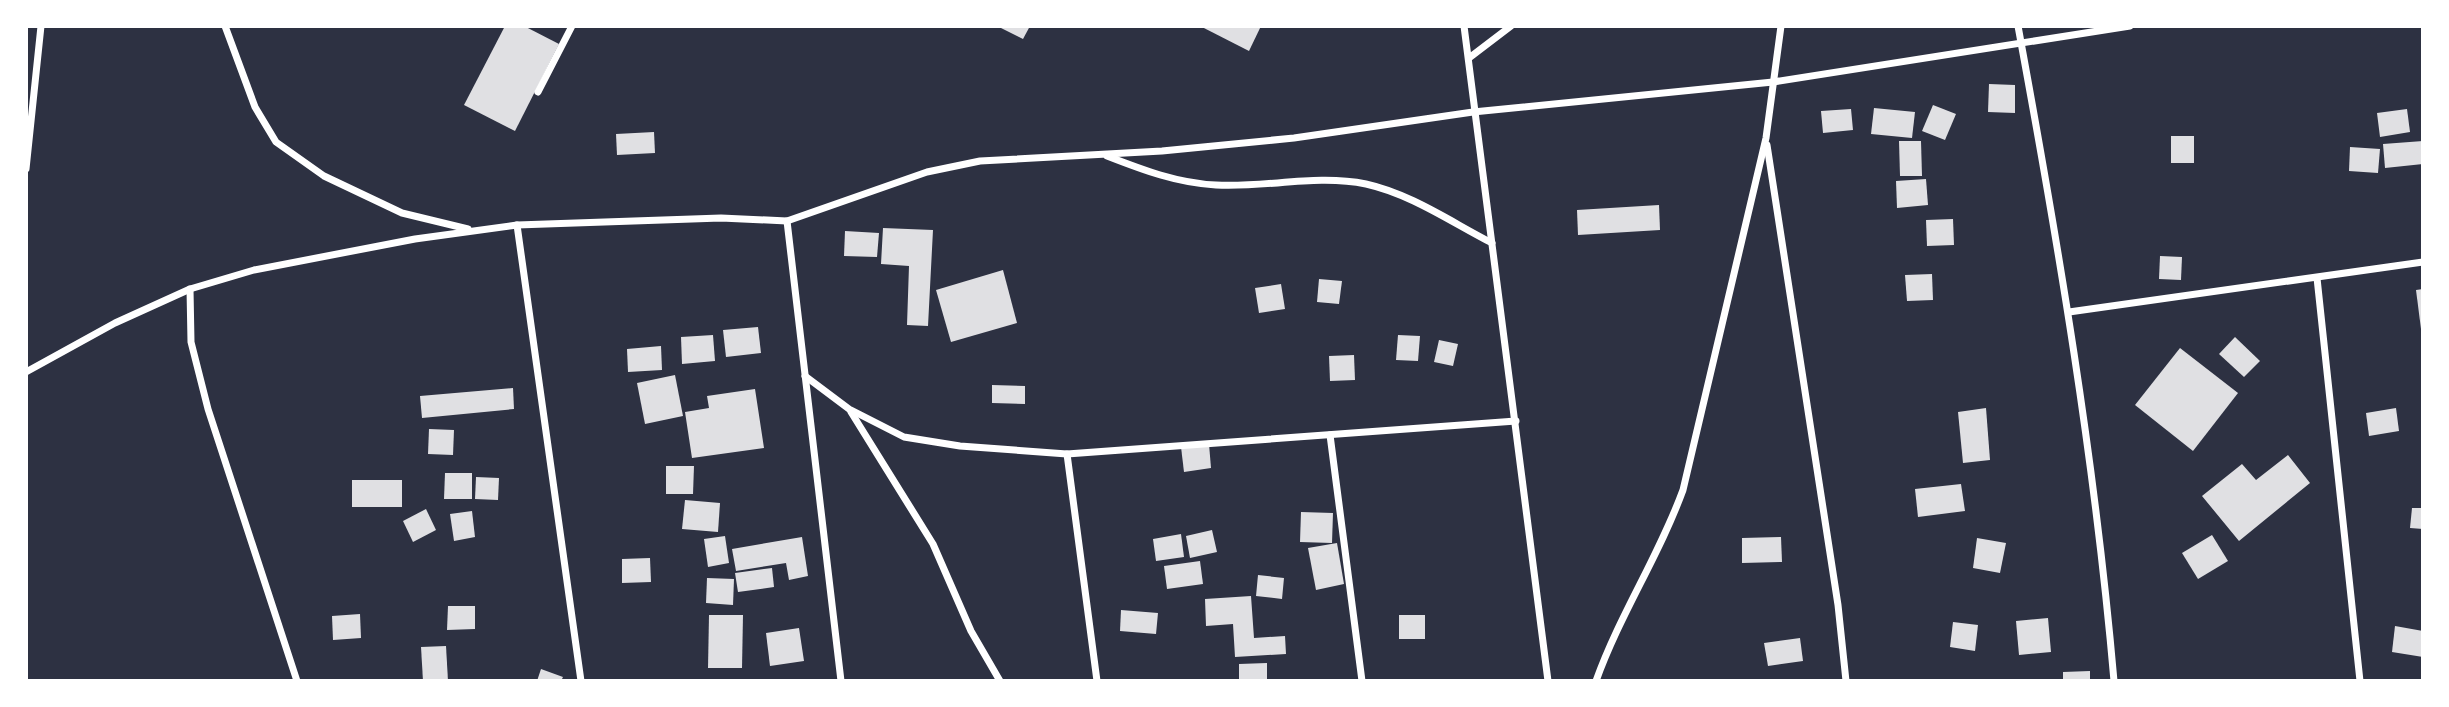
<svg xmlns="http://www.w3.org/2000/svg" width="2449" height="707" font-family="Raleway,sans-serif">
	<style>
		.building { fill: #e0e0e3 }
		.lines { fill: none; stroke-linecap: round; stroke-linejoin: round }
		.minor { stroke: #fff; stroke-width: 7 }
	</style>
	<rect width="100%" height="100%" fill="#2d3142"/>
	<g class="building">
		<path d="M505 26H524L559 44 515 131 464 105Z"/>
		<path d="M997 26H1030L1023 39Z"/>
		<path d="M1200 26H1261L1249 51Z"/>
		<path d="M1989 84 2015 85V113L1988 112Z"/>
		<path d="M1933 105 1956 114 1945 140 1922 131Z"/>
		<path d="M1874 108 1915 112 1912 138 1871 134Z"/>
		<path d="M1851 109 1853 130 1823 133 1821 111Z"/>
		<path d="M2407 109 2410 132 2380 137 2377 113Z"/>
		<path d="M654 132 655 153 617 155 616 134Z"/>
		<rect x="2171" y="136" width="23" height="27"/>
		<path d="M1899 141H1921L1922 176H1900Z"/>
		<path d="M2423 141V164L2385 168 2383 144Z"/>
		<path d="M2350 147 2380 149 2378 173 2349 171Z"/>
		<path d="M1926 179 1928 205 1897 208 1896 181Z"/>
		<path d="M1659 205 1660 230 1578 235 1577 210Z"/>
		<path d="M1953 219 1954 245 1927 246 1926 220Z"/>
		<path d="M883 228 933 230 928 326 907 325 909 266 881 264Z"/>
		<path d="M845 231 879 233 877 257 844 256Z"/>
		<path d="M2160 256 2182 257 2181 280 2159 279Z"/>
		<path d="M1003 270 1017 323 951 342 936 290Z"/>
		<path d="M1932 274 1933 300 1907 301 1905 275Z"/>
		<path d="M1319 279 1342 281 1339 304 1317 302Z"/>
		<path d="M1281 284 1285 309 1259 313 1255 288Z"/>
		<path d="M2423 289V329H2421L2416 290Z"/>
		<path d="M758 327 761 353 726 357 723 330Z"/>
		<path d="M713 335 715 361 682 364 681 337Z"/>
		<path d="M1398 335 1420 336 1418 361 1396 360Z"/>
		<path d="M2235 337 2260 361 2244 377 2219 354Z"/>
		<path d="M1439 340 1458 344 1453 366 1434 362Z"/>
		<path d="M661 346 662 370 628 372 627 349Z"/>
		<path d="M2180 348 2238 393 2193 451 2135 405Z"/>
		<path d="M1354 355 1355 380 1330 381 1329 356Z"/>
		<path d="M675 375 683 416 645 424 637 383Z"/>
		<path d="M992 385 1025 386V404L992 403Z"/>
		<path d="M513 388 514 409 422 418 420 396Z"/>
		<path d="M755 389 764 448 692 458 685 412 709 408 707 396Z"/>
		<path d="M1986 408 1990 460 1963 463 1958 412Z"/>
		<path d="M2396 408 2399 431 2369 436 2366 413Z"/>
		<path d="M429 429 454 430 453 455 428 454Z"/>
		<path d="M1209 444 1211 468 1184 472 1181 447Z"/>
		<path d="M2288 455 2310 483 2239 541 2202 496 2242 464 2256 480Z"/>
		<path d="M666 466H694L693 494H666Z"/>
		<path d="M445 473H472V499H444Z"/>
		<path d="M476 477 499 478 498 500 475 499Z"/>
		<rect x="352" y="480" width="50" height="27"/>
		<path d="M1961 484 1965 511 1918 517 1915 489Z"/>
		<path d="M685 500 720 503 718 532 682 529Z"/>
		<path d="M2412 508H2423V529L2410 528Z"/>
		<path d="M426 509 436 530 413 542 403 521Z"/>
		<path d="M472 511 475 537 454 541 450 514Z"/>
		<path d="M1301 512 1333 513 1332 543 1300 542Z"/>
		<path d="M1212 530 1217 552 1190 558 1186 536Z"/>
		<path d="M1181 534 1184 557 1156 561 1153 539Z"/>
		<path d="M2212 535 2228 561 2198 579 2182 553Z"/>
		<path d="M725 536 729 563 708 567 704 539Z"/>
		<path d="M802 537 808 576 789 580 786 563 736 571 732 549Z"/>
		<path d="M1781 537 1782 562 1742 563V538Z"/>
		<path d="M1977 538 2006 543 2000 573 1973 568Z"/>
		<path d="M1337 543 1344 584 1316 590 1308 548Z"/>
		<path d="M650 558 651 582 622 583V559Z"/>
		<path d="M1200 561 1203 584 1167 589 1164 566Z"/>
		<path d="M772 568 774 587 738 592 735 573Z"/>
		<path d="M1258 575 1284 578 1282 599 1256 596Z"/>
		<path d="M707 578 734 579 733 605 706 603Z"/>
		<path d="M1251 596 1254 638 1285 636 1286 654 1235 657 1233 624 1206 626 1205 599Z"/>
		<path d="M448 606H475V629L447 630Z"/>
		<path d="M1121 610 1158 613 1156 634 1120 631Z"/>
		<path d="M360 614 361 638 333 640 332 616Z"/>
		<path d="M709 615H743L742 668H708Z"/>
		<rect x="1399" y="615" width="26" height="24"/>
		<path d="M2048 618 2051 652 2019 655 2016 621Z"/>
		<path d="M1953 622 1978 625 1975 651 1950 647Z"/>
		<path d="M2395 626 2423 631V657L2392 652Z"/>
		<path d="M799 628 804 661 770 666 766 633Z"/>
		<path d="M1800 638 1803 661 1768 666 1764 643Z"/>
		<path d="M446 646 448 681H423L421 647Z"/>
		<path d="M1267 663V681H1239V664Z"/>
		<path d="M541 669 563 677 561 681H537Z"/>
		<path d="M2090 671V681H2063V672Z"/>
	</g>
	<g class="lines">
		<g class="minor">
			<path d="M225 26 255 107 276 142 324 176 402 213 468 229"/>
			<path d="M1464 26 1548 681"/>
			<path d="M2018 26C2058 243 2095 461 2114 681"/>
			<path d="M1469 58 1511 26"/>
			<path d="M538 92 572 26"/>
			<path d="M1767 145 1838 605 1846 681"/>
			<path d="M1107 156C1143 170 1177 183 1216 185 1265 188 1316 174 1366 184 1411 194 1451 222 1492 243"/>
			<path d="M26 169 41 26"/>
			<path d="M787 221 841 681"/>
			<path d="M517 225 581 681"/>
			<path d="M2317 278 2360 681"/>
			<path d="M190 289 191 342 208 409 297 681"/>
			<path d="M2069 312 2423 262"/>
			<path d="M26 372 115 323 190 289 254 270 415 239 517 225 721 218 787 221 927 172 980 161 1162 151 1294 138 1473 112 1773 82 2130 26"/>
			<path d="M805 376 849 409 904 437 960 446 1067 454 1516 421"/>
			<path d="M851 412 933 544 971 631 1000 681"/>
			<path d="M1330 435 1362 681"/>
			<path d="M1067 454 1097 681"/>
			<path d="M1596 681C1620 614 1659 556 1683 490L1766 138 1781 26"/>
		</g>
	</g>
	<rect width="2449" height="707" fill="none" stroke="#ffffff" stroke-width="56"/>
</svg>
